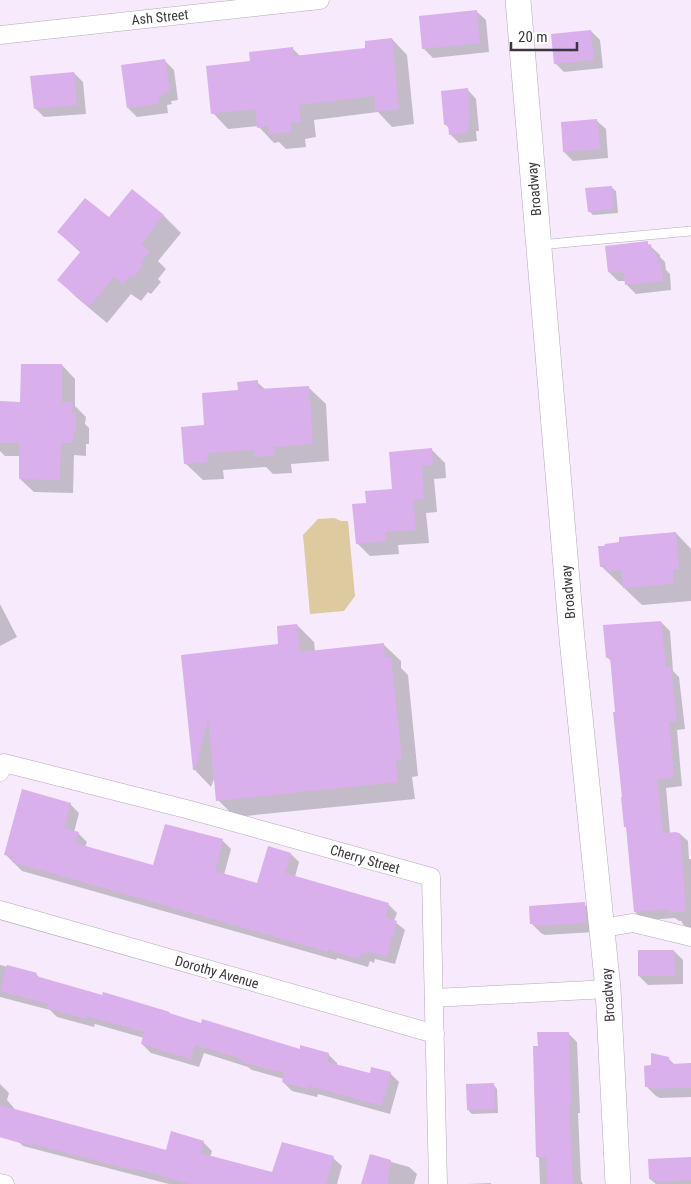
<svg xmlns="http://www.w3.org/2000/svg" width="691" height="1184" font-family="'Roboto Condensed',sans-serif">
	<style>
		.green { fill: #deca9f }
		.shadow { fill: #0003 }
		.building { fill: #d9afec }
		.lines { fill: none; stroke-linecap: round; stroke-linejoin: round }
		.lane-casing { stroke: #b4a9b9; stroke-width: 10 }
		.street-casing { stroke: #b4a9b9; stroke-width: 19 }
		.secondary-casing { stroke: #b4a9b9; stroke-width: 26 }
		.lane { stroke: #fff; stroke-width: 9 }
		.street { stroke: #fff; stroke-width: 18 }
		.secondary { stroke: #fff; stroke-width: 25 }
		.labels { text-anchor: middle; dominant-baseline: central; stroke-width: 5; stroke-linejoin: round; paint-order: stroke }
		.street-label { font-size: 14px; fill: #3b363d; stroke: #fff }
	</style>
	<rect width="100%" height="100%" fill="#f6eafc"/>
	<path class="green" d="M334 518 341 521H348L355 596 344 611 310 614 303 535 318 519Z"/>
	<g class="shadow">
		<path d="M476 11 486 20 489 52 433 58 424 49Z"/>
		<path d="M591 31 600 40 603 68 564 72 555 63Z"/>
		<path d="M392 39 407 55 414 124 392 127 378 112 314 120 316 137 305 139 306 147 286 149 279 142 274 143 258 126 228 129 213 113 252 62 292 48 301 57 367 49Z"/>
		<path d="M165 61 174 70 178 100 171 101 172 104 167 105 168 113 137 117 128 108Z"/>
		<path d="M74 73 83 82 86 114 44 117 35 108Z"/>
		<path d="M467 89 476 99 479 131H476L477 141 459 143 450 134V129L445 124Z"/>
		<path d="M596 120 606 129 608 158 573 161 564 152Z"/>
		<path d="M611 187 616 191 618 213 593 215 589 211Z"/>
		<path d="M132 190 164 216 181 233 158 261 166 269 158 279 161 282 151 294 148 292 141 301 131 294 107 323 76 297 59 280 81 253 58 232 109 219Z"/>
		<path d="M647 243 660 255V257L665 262 666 270 670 274 671 290 636 294 627 285 626 281H618L609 272Z"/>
		<path d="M62 365 75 379V406L86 417 85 424 89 428V444H86V456L74 455 73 493 34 492 20 479 21 456H5L0 451V402L21 403Z"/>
		<path d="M257 382 266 390 308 387 326 404 329 461 291 464 292 473 273 474 266 467 223 470 224 479 203 480 185 463 205 426Z"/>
		<path d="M431 449 445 463 446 478 434 479 437 512 426 513 429 543 398 545 399 554 370 556 357 543 368 504 393 490Z"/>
		<path d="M676 533 691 549V601L642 605 601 566Z"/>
		<path d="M0 604 17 637 0 646Z"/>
		<path d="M661 622 670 631 673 671 679 677 685 729 677 730 682 786 666 788 670 833H679L688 841 689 859H691V932L682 923V921H679L675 918 644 920 635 912 628 829 625 826 612 662 607 657Z"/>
		<path d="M297 625 314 642 315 651 383 644 401 661V668L408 675 418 776 412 777 415 799 235 817 218 800 215 776 211 787 194 769 182 656 280 646Z"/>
		<path d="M70 804 79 813 74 832 78 833 87 842 85 847 154 867 222 840 231 849 224 875 258 884 291 854 299 862 295 877 388 904 397 913 394 921 405 930 395 964 375 959 374 963 370 961 368 967 337 958 336 960 22 871 5 854Z"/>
		<path d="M584 904 593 913 595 932 545 935 541 933 532 924Z"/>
		<path d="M674 951 683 960V984L648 985 639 976Z"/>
		<path d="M0 965 36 974 41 979 169 1013 172 1016 300 1050 328 1054 337 1063V1065L371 1074 390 1073 399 1082 390 1114 318 1094 317 1097 292 1091 283 1082 284 1079 252 1070 248 1067 204 1053 199 1067 151 1053 142 1044 144 1038 95 1024 94 1027 57 1017 50 1010 0 997Z"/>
		<path d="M568 1033 577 1042 580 1113H578L581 1180 583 1184H540L539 1158 537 1157 539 1047Z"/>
		<path d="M668 1058 675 1065 691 1064V1097L660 1098 656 1096 647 1087Z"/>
		<path d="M0 1084 9 1093 7 1100 14 1108V1110L167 1152 203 1142 212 1151 210 1157 273 1173 333 1158 342 1166 337 1184H169L23 1146 20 1143 0 1137Z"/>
		<path d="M493 1084 497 1089 498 1113 472 1114 468 1110Z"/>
		<path d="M370 1156 409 1167 417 1174 414 1184H362Z"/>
		<path d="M691 1158V1184H656L650 1179Z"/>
		<path d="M491 1183V1184H467Z"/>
	</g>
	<g class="building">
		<path d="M477 10 480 43 422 49 419 16Z"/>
		<path d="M591 30 594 60 554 64 551 34Z"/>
		<path d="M392 38 399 109 375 112 374 96 299 105 301 122 290 123 291 132 269 134 268 126 257 128 255 109 211 114 206 66 250 61 249 52 293 47 294 56 365 48V41Z"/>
		<path d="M165 59 170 91 163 92 164 95 159 96 160 104 127 108 121 65Z"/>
		<path d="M74 72 77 105 34 109 30 76Z"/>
		<path d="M468 88 470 123H468V133L449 135 448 124 444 125 441 91Z"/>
		<path d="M597 119 600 149 563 152 561 122Z"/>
		<path d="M612 186 614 209 588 212 585 188Z"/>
		<path d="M132 189 164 215 141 244 150 251 141 262 144 264 133 278 130 275 123 285 114 277 89 307 57 280 81 251 57 232 85 198 109 217Z"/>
		<path d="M648 241V245L651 244 652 252H656L658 264 661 263 663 281 625 285 624 273 608 272 605 246Z"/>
		<path d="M21 364H62V402H73L72 413H76V432L73 431V443H61L60 480 19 479V443H0V401L20 402Z"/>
		<path d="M258 380V389L309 386 313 444 274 447 275 456 254 457V450L207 453 208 462 184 464 181 427 204 425 202 393 238 390 237 382Z"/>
		<path d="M432 448 433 465 422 466 424 499 413 500 416 530 385 532 386 541 356 544 352 504 366 503 365 491 392 489 389 452Z"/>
		<path d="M676 532 679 569 673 570 674 584 623 588 621 570 606 571V566L600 567 598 546H604L605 544 619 542V537Z"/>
		<path d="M661 621 666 667H671L677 721 669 722 674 778 657 779 663 833 677 832V835L680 834 686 911 669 913V909L634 912 626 827H624L621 797H622L613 712H615L610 657 606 658 603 625Z"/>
		<path d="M297 624 300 652 384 643 385 658 391 657 402 759 396 760 398 782 216 801 208 719 195 770H193L181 655 278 644 277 626Z"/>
		<path d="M22 789 71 803 64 828 79 832 75 843 153 865 165 824 223 839 215 871 257 883 268 846 291 853 285 873 389 903 385 917 397 921 387 957 367 951 366 955 361 953 359 959 328 950V952L12 862 13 857 4 855Z"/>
		<path d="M585 902 586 923 535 926V924H530L529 906Z"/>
		<path d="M638 950H674L675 976H638Z"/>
		<path d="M7 965 37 973 36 976 102 995 103 992 170 1012 169 1013 201 1023 202 1019 300 1049V1045L329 1053 327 1062 370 1073 371 1067 391 1072 382 1106 309 1086 308 1089 282 1082 284 1073 242 1062V1059L195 1045 190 1059 141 1044 144 1032 86 1016 85 1019 47 1008 48 1004 0 991Z"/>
		<path d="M537 1032H569L571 1105H569L573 1184H547L546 1157H536L533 1046H538Z"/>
		<path d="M651 1053 669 1057 670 1064 691 1063V1088L650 1089V1087H645L644 1066 651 1065Z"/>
		<path d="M494 1083 495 1109 467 1110 466 1084Z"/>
		<path d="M0 1105 166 1150 171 1131 204 1141 200 1153 272 1172 282 1142 334 1156 326 1184H190L141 1170 128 1169 32 1144V1146L0 1137Z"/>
		<path d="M370 1154 391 1160 387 1184H361Z"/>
		<path d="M691 1157V1180L655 1182V1179H649L648 1159Z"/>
	</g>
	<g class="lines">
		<g class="lane-casing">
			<path id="lane" d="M539 245 691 231"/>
		</g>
		<g class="street-casing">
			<g id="street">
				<path d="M0 35 320 0"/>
				<path d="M0 772 4 763 190 810 431 877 438 1184"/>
				<path d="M0 910 435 1034"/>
				<path d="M602 928 633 923 691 937"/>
				<path d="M434 998 608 989"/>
				<path d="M0 1183 5 1184"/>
			</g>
		</g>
		<g class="secondary-casing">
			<path id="secondary" d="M518 0 572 639 608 989 618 1184"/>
		</g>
		<use href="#lane" class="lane"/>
		<use href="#street" class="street"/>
		<use href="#secondary" class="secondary"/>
	</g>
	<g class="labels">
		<g class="street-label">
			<text transform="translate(160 17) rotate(-6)">Ash Street</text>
			<text transform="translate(534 189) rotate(-95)">Broadway</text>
			<text transform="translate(568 592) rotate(-95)">Broadway</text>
			<text transform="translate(365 859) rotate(16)">Cherry Street</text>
			<text transform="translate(217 972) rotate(16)">Dorothy Avenue</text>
			<text transform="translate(608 995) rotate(-94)">Broadway</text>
		</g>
	</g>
	<path d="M511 42v8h66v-8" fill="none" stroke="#3b363d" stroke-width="2.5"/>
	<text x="518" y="42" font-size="15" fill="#3b363d" stroke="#ffffff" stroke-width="4" paint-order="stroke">20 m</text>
</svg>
